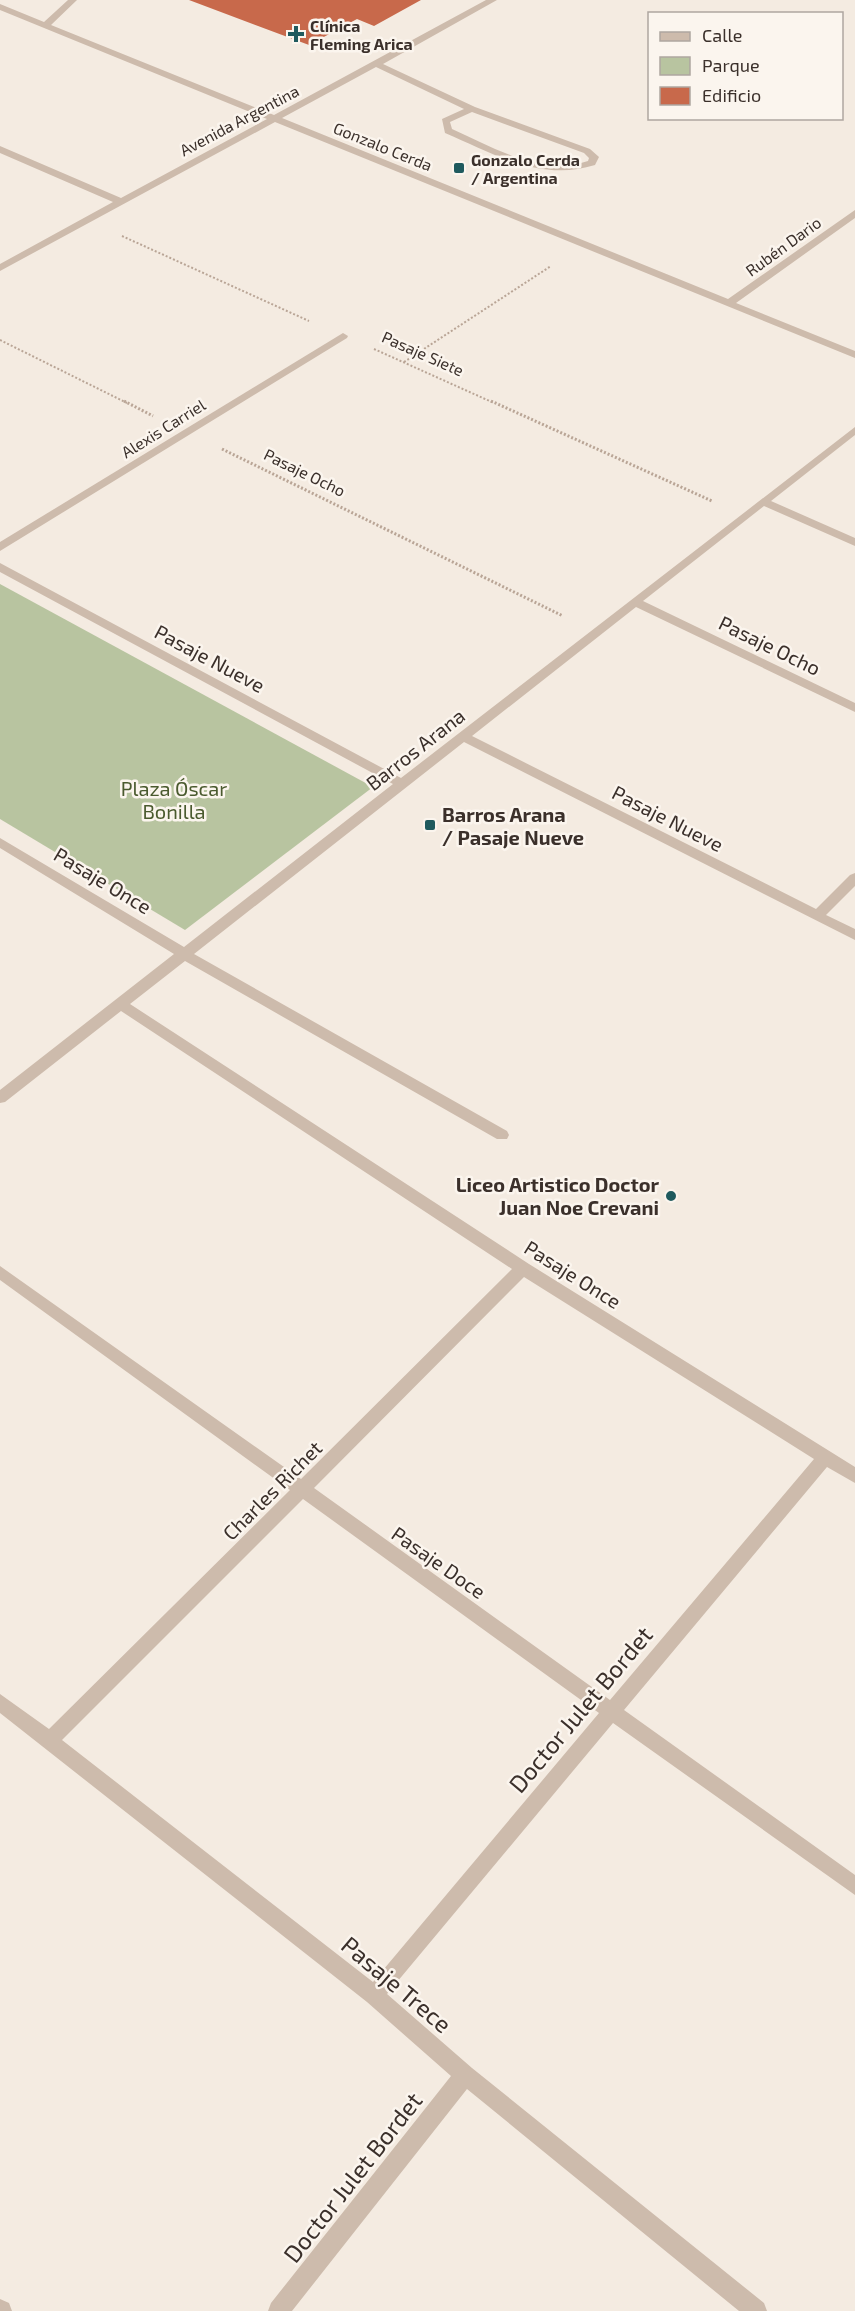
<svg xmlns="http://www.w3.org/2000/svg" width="855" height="2311" font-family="'Exo 2',sans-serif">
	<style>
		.green { fill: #b8c4a0 }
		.building { fill: #c8694b }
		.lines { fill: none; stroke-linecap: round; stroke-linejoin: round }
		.path-far1 { stroke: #b9a596; stroke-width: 2; stroke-dasharray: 2 2; stroke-linecap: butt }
		.path { stroke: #b9a596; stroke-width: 3; stroke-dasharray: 2 2; stroke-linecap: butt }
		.minor { fill: #cdbbac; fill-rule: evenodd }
		.poi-dot { fill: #1f5a5e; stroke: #fbf5ee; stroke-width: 2 }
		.labels { text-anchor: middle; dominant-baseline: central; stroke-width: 5; stroke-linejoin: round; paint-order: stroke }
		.far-poi-label { font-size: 16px; font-weight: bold; fill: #3b302b; stroke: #fbf5ee; text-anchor: start }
		.far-street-label { font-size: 16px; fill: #3b302b; stroke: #fbf5ee }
		.street-label { font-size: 20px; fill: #3b302b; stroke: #fbf5ee }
		.park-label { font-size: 20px; fill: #4a5a2e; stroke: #fbf5ee }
		.poi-label { font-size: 20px; font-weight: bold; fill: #3b302b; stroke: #fbf5ee; text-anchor: start }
		.near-street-label { font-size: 24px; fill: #3b302b; stroke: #fbf5ee }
	</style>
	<rect width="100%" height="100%" fill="#f4ebe1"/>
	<path class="green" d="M0 584 373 787 185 930 0 819Z"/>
	<path class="building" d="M189 0H421L374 26 357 19 309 45Z"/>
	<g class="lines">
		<g class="path-far1">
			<path d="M122 236 309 321"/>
			<path d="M0 340 127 403"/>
			<path d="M374 349 494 403"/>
			<path d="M404 362 551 266"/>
		</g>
		<g class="path">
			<path d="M124 401 153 416"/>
			<path d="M491 401 712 501"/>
			<path d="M222 449 563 616"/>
		</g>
		<g class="minor">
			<path d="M68 0H77L51 25 274 115 486 0H497L383 64 475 107 590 149 599 157 595 165C541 182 494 154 445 133L442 119 464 109 376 67 282 118 728 299 855 210V218L736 303 855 351V358L275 122 0 271V264L113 202 0 153V146L121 198 267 119 0 10V4L44 22ZM472 112 584 153 589 158 588 161C541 176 494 148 452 129L450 122Z"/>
			<path d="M343 333 348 336 347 338 0 551V542Z"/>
			<path d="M855 427V435L771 501 855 538V546L764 506 643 601 855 703V712L636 607 472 736 816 909 850 875 855 873V886L826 915 855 929V940L464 742 194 954 507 1131 509 1135 507 1139H497L185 961 130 1004 529 1264 855 1467V1483L827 1467 624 1710 855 1875V1895L613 1723 387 1994 472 2068 764 2303 767 2311H739L467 2089 292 2311H268L271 2303 451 2076 367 2002 0 1713V1694L49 1729 290 1490 0 1280V1266L301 1479 512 1269 121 1011 5 1102 0 1103V1090L174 954 0 848V838L184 947 393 784 0 572V563L401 778ZM524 1277 814 1459 610 1700 314 1488ZM303 1499 599 1713 373 1982 62 1740Z"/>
			<path d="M0 2299 9 2303 12 2311H0Z"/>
		</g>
	</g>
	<g class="poi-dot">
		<path d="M293 25h6v6h6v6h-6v6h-6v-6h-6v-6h6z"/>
		<rect x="453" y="162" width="12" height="12" rx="3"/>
		<rect x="424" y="819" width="12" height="12" rx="3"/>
		<circle cx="671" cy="1196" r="6"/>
	</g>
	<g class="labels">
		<g class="far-poi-label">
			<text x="310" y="25">Clínica<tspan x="310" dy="18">Fleming Arica</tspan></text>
			<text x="471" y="159">Gonzalo Cerda<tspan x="471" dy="18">/ Argentina</tspan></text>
		</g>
		<g class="far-street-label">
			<text transform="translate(239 120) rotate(-28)">Avenida Argentina</text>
			<text transform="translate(383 146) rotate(22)">Gonzalo Cerda</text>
			<text transform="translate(783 246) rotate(-36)">Rubén Dario</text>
			<text transform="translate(423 353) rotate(24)">Pasaje Siete</text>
			<text transform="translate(163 428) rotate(-32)">Alexis Carriel</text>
			<text transform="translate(305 472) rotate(26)">Pasaje Ocho</text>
		</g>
		<g class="street-label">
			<text transform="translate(770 645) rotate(26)">Pasaje Ocho</text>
			<text transform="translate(210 658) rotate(28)">Pasaje Nueve</text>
			<text transform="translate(415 749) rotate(-38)">Barros Arana</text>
			<text transform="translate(668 818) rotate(27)">Pasaje Nueve</text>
			<text transform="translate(103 880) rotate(31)">Pasaje Once</text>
			<text transform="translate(573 1274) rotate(32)">Pasaje Once</text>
			<text transform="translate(272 1490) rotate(-45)">Charles Richet</text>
			<text transform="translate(439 1562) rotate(35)">Pasaje Doce</text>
		</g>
		<g class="park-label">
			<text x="174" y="788">Plaza Óscar<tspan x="174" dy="23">Bonilla</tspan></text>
		</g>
		<g class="poi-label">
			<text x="442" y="814">Barros Arana<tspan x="442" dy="23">/ Pasaje Nueve</tspan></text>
			<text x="659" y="1184" text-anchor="end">Liceo Artistico Doctor<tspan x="659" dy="23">Juan Noe Crevani</tspan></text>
		</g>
		<g class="near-street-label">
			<text transform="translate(580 1709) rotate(-50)">Doctor Julet Bordet</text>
			<text transform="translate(397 1984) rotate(40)">Pasaje Trece</text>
			<text transform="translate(352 2177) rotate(-52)">Doctor Julet Bordet</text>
		</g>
	</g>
	<rect x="648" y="12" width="195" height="108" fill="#fbf5ee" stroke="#aea6a0" stroke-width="1.5"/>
	<rect x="660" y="32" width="30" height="9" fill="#cdbbac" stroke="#aea6a0" stroke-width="1.5"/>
	<text x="702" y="42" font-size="18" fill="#3b302b">Calle</text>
	<rect x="660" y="57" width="30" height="18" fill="#b8c4a0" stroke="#aea6a0" stroke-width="1.5"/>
	<text x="702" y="72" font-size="18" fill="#3b302b">Parque</text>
	<rect x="660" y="87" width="30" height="18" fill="#c8694b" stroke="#aea6a0" stroke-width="1.5"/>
	<text x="702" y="102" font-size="18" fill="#3b302b">Edificio</text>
</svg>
